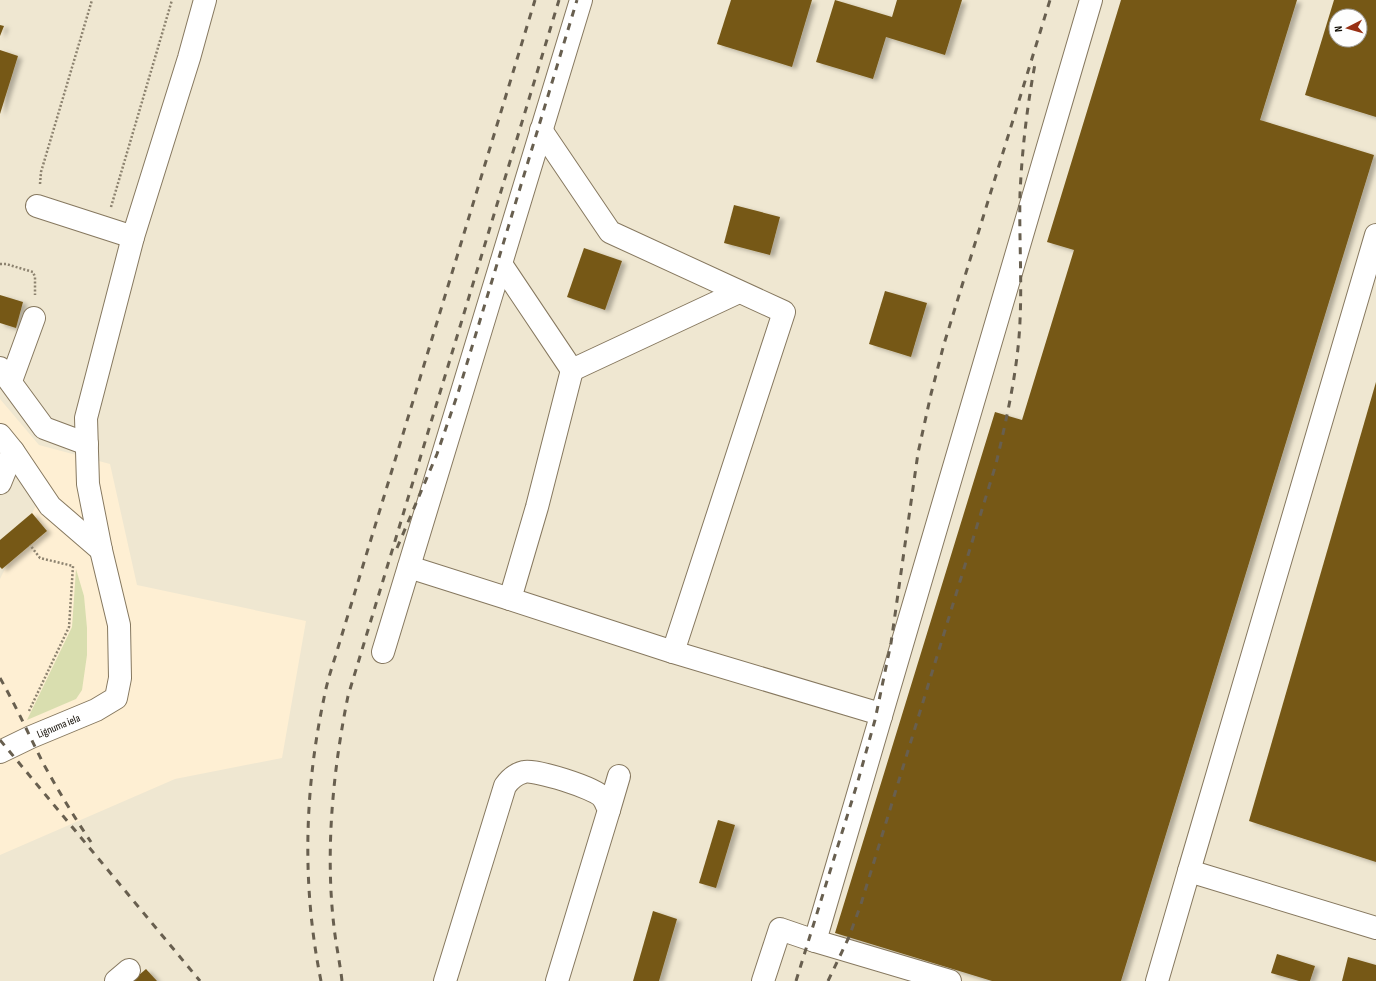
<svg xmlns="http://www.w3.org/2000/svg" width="1376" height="981" font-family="'Sofia Sans Condensed',sans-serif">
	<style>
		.industrial { fill: #efe7d1; fill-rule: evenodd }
		.green { fill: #d9deaf }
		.building { fill: #765817; fill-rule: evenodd; filter: url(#shadow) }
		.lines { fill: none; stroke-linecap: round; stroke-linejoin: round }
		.minor-casing { stroke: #86785f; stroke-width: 24 }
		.path { stroke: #8c826f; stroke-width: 2.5; stroke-dasharray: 2 2; stroke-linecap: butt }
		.minor { stroke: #fff; stroke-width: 22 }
		.rail { stroke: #685f4f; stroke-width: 3; stroke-dasharray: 7 7; stroke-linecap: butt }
		.labels { text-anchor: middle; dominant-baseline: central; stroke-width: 4; stroke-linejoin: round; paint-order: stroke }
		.street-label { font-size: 11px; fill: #130e05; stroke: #fefefe }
	</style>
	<defs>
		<filter id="shadow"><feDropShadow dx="4.5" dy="2.5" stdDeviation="2" flood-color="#0004"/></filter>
	</defs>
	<rect width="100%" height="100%" fill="#feefd3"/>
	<g class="industrial">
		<path d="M0 0H1376V981H0V855L175 779 282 758 306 621 137 585 110 464 39 445 0 399ZM1336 16H1360V40H1336Z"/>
		<path d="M0 427 48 481 0 579Z"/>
	</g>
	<path class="green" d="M76 569 84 596 87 628V655L82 690 76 699 27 720 72 627Z"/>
	<g class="building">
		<path d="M731 0H812L792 67 717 44Z"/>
		<path d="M835 0 892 17 897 0H962L945 55 886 37 873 79 816 62Z"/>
		<path d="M1121 0H1297L1260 120 1374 155 1121 981H992L835 933 995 412 1022 420 1074 250 1047 242Z"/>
		<path d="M1334 0H1376V117L1305 95ZM1336 16H1360V40H1336Z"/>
		<path d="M0 25 4 26 0 36Z"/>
		<path d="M0 50 18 56 0 114Z"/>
		<path d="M734 205 780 217 770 255 724 243Z"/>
		<path d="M584 248 622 261 605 310 567 297Z"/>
		<path d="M885 291 927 303 911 357 869 344Z"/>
		<path d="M0 295 23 302 16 328 0 323Z"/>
		<path d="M1376 382V862L1249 821Z"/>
		<path d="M32 513 47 531 2 569 0 567V540Z"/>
		<path d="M718 820 735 825 716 888 699 883Z"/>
		<path d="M653 911 677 919 659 981H633Z"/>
		<path d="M1277 954 1315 966 1310 981H1299L1271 973Z"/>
		<path d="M1348 957 1376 965V981H1342Z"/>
		<path d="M146 969 157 981H132Z"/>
	</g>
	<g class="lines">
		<g class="minor-casing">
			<g id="minor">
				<path d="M541 130 610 232 784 312 673 652"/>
				<path d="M37 206 133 237"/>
				<path d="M501 264 572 370 537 507 510 599 673 652 877 713 881 716"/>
				<path d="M0 368 44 428 87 444"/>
				<path d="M572 370 739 292"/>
				<path d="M11 381 34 318"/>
				<path d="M0 435 13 451 50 506 101 550"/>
				<path d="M0 483 13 451"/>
				<path d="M409 567 510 599"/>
				<path d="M383 652 581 0"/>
				<path id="s1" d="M0 752 31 737 96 710 116 698 120 678 119 625 101 550 88 484 86 418 133 237 189 58 205 0"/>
				<path d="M609 810 619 776"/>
				<path d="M1189 871 1376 235"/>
				<path d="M116 981 129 970"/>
				<path d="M445 981 505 786C510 779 515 774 524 772 535 769 595 788 602 797 605 800 607 806 609 810L557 981"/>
				<path d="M763 981 780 929 815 941"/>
				<path d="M950 981 815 941 1091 0"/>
				<path d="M1157 981 1189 871 1376 928"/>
			</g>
		</g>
		<g class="path">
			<path d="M40 184 41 172 92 0"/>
			<path d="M111 207 172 0"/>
			<path d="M0 264H6L33 272 35 277V295"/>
			<path d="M29 711 69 627 73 566 40 558 30 545"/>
		</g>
		<use href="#minor" class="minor"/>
		<g class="rail">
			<path d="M397 548 437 454 458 393 577 0"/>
			<path d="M0 678C16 706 29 735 43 763 58 790 74 817 91 842"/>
			<path d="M0 740 200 981"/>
			<path d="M321 981C302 887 304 792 324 698 327 682 332 667 337 651L535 0"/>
			<path d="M342 981C340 963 336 945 334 927 325 851 333 770 348 696L559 0"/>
			<path d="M796 981 858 781 875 720 891 643 918 453 931 394 944 344 1050 0"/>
			<path d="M828 981 849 937 861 904 996 464C1007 417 1018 369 1020 321 1022 278 1019 236 1020 194 1022 150 1027 107 1035 64"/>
		</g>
	</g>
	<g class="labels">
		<g class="street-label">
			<text stroke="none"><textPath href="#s1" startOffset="64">Lignuma iela</textPath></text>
		</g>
	</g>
	<g transform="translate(1348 28) rotate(264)"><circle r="19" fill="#fefefe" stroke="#a09e9a"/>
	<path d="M0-3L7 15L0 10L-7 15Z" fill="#983014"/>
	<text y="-6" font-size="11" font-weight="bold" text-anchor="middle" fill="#130e05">N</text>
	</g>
</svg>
